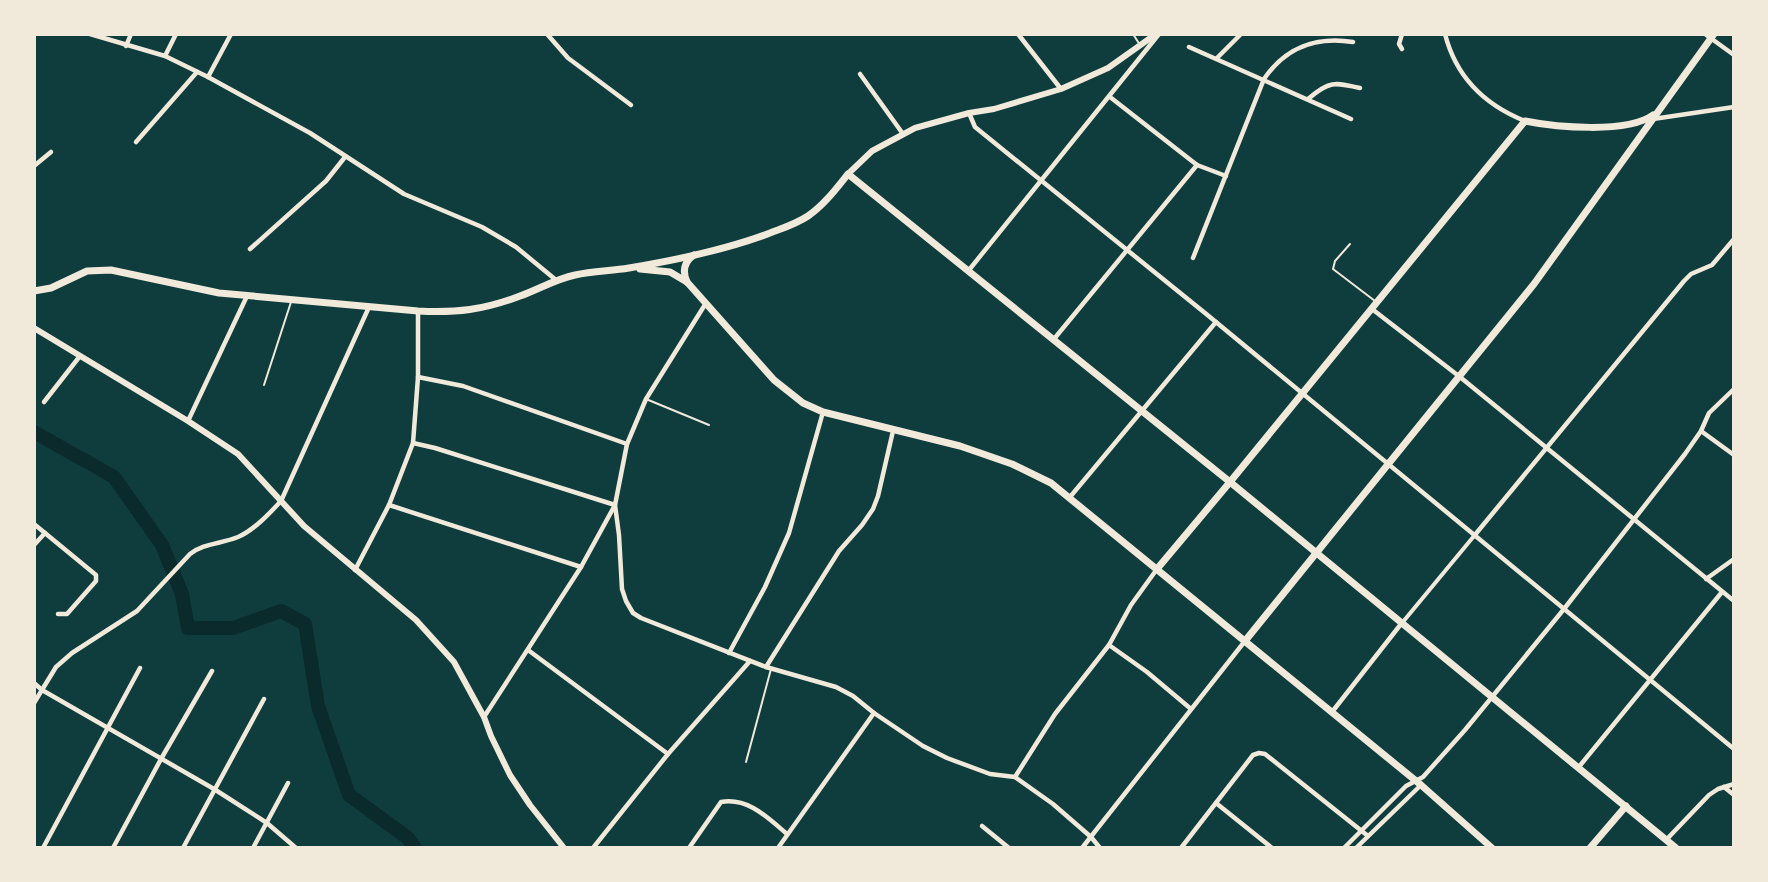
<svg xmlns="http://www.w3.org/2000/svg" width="1768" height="882" font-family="'DM Sans',sans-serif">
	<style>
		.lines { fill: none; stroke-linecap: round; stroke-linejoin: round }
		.river { stroke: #0a2a2b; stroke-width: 14 }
		.service { stroke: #f1e9da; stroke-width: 2 }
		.pedestrian { stroke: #f1e9da; stroke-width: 4 }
		.minor { stroke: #f1e9da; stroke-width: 4.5 }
		.tertiary { stroke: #f1e9da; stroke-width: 6 }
		.secondary { stroke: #f1e9da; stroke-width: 7 }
	</style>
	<rect width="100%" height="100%" fill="#0f3d3e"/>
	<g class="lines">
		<path class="river" d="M34 432 114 477 162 545 182 594 188 628H233L281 611 305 624 318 706 349 795 408 838 415 848"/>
		<g class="service">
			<path d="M1133 34 1140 45"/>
			<path d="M1350 244 1335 261 1333 269 1375 301"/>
			<path d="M264 385 291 302"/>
			<path d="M646 399 709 425"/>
			<path d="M746 762 771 669"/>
		</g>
		<path class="pedestrian" d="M1402 623 1474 536"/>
		<g class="minor">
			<path d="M90 34 165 56 208 77 310 133 404 194 482 227 516 247 556 280"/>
			<path d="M547 34 568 58 631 105"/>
			<path d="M1018 34 1061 89"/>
			<path d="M1445 34C1456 77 1485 105 1525 121"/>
			<path d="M1705 34 1734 55"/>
			<path d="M126 46 131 34"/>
			<path d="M1189 47 1351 119"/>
			<path d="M1402 49 1399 44 1402 34"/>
			<path d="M165 56 176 34"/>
			<path d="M1217 58 1241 34"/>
			<path d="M860 74 903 134"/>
			<path d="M208 77 231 34"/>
			<path d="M1110 97 1197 165 1226 176"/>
			<path d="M1308 99C1329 81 1334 82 1360 88"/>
			<path d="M969 113 975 127 1205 313 1734 749"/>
			<path d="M1653 119 1734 107"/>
			<path d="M136 142 197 72"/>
			<path d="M34 166 51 152"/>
			<path d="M250 249 326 181 345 157"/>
			<path d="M1193 258 1264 79C1285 48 1316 36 1353 42"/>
			<path d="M969 270 1159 34"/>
			<path d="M1372 309 1460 377 1734 601"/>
			<path d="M1054 339 1197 165"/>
			<path d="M418 377 463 386 627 444"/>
			<path d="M44 402 80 356"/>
			<path d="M188 421 247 296"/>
			<path d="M1701 431 1734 455"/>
			<path d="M413 443 435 448 615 505 619 535 622 589 626 601 633 613 641 618 766 667 836 687 853 696 874 713 923 746 947 758 990 774 1015 777 1053 804 1091 837 1100 848"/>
			<path d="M1070 497 1216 322"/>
			<path d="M389 505 581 567"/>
			<path d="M34 524 96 575V581L67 614H58"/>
			<path d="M1474 536 1684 281 1691 274 1712 265 1734 239"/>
			<path d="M34 545 45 533"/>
			<path d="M355 570 389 505 413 443 418 377V311"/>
			<path d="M1706 579 1734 559"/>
			<path d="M1109 645 1147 672 1191 709"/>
			<path d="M528 650 668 754"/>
			<path d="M729 653 765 587 789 533 823 412"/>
			<path d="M766 667 839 551 862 525 873 509 878 496 893 431"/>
			<path d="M34 683 42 690 214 789 267 823 296 848"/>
			<path d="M34 703 56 667 72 653 137 611 190 554C204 543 221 544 238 537 254 530 269 514 281 501L369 307"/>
			<path d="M1332 712 1401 624"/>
			<path d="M484 717 581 567 615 505 627 444 646 399 706 303"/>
			<path d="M1578 768 1722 592"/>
			<path d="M1015 777 1055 714 1109 645 1131 605 1157 569"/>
			<path d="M1724 787 1734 795"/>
			<path d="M1216 803 1272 848"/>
			<path d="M982 826 1009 848"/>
			<path d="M1667 839 1709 795 1718 789 1734 784"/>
			<path d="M43 848 140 668"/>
			<path d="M113 848 161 759 212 671"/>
			<path d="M183 848 264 699"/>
			<path d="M253 848 288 783"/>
			<path d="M593 848 668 754 750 661"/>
			<path d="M689 848 721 802C748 797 768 818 787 834"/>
			<path d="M778 848 874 713"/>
			<path d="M1082 848 1245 641"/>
			<path d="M1181 848 1253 755 1259 753 1265 754 1368 836"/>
			<path d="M1344 848 1406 786 1423 777 1465 730 1564 609 1685 454 1701 431 1709 413 1734 389"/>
			<path d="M1356 848 1421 785"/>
		</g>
		<g class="tertiary">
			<path d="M848 174 872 151 915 128 969 113 994 109 1061 89 1108 68 1156 34"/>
			<path d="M34 328 188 421 238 454 304 526 416 620 454 662 484 717 491 736 510 775 530 805 564 848"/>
		</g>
		<g class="secondary">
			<path d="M640 269 670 272 687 282 774 380 803 403 823 412 960 446 1012 464 1051 483 1421 785 1492 848"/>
			<path d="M687 282C682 271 684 262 694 255"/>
			<path d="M34 291 51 288 87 271 111 270 219 293 418 311C456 313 484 310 520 296 539 289 556 279 575 275 593 271 611 271 629 268 677 260 725 250 770 233 783 228 796 224 808 216 824 205 836 189 848 174L1230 482 1676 848"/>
			<path d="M1157 569 1230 482 1525 121C1555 127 1627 134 1653 115"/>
			<path d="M1245 641 1534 284 1714 34"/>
			<path d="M1590 848 1626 806"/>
		</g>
	</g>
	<rect width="1768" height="882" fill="none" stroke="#f1e9da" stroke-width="72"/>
</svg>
